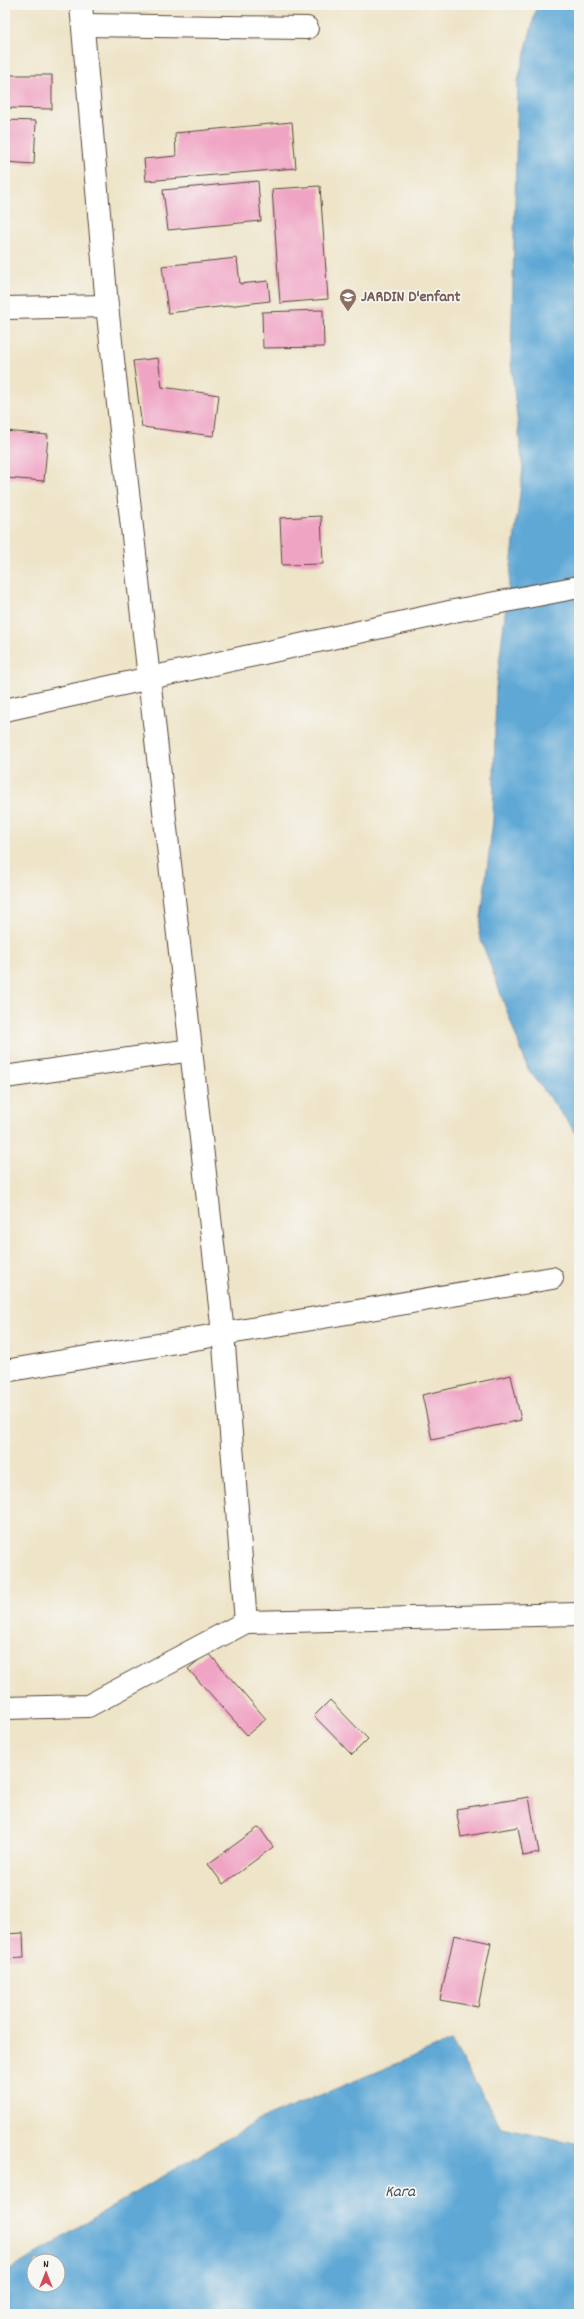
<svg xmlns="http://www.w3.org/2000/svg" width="584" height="2319" font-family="Dekko,sans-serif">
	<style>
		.water { fill: #5fa8d6; stroke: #4d697a; fill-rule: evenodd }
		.building { fill: #f0a4c4 }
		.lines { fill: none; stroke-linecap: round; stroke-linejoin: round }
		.minor-casing { stroke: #564638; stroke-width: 24 }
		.minor { stroke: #fff; stroke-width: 22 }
		.labels { text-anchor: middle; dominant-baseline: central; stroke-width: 3.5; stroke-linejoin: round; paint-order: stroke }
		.education-label { font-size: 16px; font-weight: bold; fill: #785e54; stroke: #f6f6f2; text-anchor: start }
		.water-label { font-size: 17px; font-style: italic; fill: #48565e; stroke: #f6f6f2 }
	</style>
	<rect width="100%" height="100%" fill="#f6f6f2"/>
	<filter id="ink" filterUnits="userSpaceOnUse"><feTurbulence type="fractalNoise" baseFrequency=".025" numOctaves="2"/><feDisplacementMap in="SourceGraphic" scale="8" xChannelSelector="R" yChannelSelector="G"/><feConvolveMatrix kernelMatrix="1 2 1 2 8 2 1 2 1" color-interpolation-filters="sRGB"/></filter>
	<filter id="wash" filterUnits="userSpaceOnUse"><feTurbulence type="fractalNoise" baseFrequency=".012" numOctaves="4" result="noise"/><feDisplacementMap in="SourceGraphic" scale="16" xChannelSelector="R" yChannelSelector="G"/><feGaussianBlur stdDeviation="0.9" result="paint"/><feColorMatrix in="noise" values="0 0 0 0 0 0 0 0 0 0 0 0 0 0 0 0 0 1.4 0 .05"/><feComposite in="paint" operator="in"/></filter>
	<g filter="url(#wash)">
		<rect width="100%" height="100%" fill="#eee4c8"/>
		<g class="water">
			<path d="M537 5H579V178L574 245 579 305V1137L528 1069 479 934 493 821 496 688 523 469 511 363 518 81Z"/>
			<path d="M451 2041 501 2127 579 2144V2314H5V2273L154 2181 260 2120ZM34 2261H58V2285H34Z"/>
		</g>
		<g id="blocks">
			<g class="building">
				<path d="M5 75H52V109L5 108Z"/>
				<path d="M5 120 36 121 34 164 5 162Z"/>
				<path d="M292 122 296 168 146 181 144 159 176 156 175 133Z"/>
				<path d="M258 181 261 221 168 230 163 190Z"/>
				<path d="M320 186 328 299 280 303 272 189Z"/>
				<path d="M237 258 240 284 268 281 270 301 168 313 162 266Z"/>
				<path d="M323 310 324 347 263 348 262 312Z"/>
				<path d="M158 358 162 387 219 395 214 436 142 427 133 361Z"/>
				<path d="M5 431 48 435 44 481 5 478Z"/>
				<path d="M321 516 323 564 282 565 280 518Z"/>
				<path d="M511 1375 521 1420 432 1440 422 1395Z"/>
				<path d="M208 1652 266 1719 247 1735 188 1669Z"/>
				<path d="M330 1700 368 1739 352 1755 314 1716Z"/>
				<path d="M529 1797 539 1853 523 1856 518 1827 461 1837 456 1809Z"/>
				<path d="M259 1827 273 1847 223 1884 208 1864Z"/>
				<path d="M23 1933 24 1958 5 1959V1934Z"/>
				<path d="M454 1935 491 1943 478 2007 440 2000Z"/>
			</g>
		</g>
	</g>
	<g filter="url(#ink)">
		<use href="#blocks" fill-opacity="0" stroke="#564638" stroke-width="1"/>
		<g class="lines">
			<g class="minor-casing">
				<g id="minor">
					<path d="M81 5 107 306 223 1333 246 1622"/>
					<path d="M83 25 307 28"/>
					<path d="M5 308 107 306"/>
					<path d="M5 710 454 611 579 587"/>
					<path d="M5 1077 191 1050"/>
					<path d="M5 1371 552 1278"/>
					<path d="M5 1708 88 1706 246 1622 579 1614"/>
				</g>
			</g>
			<use href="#minor" class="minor"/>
		</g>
	</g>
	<defs>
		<g id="school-pin" transform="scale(0.9)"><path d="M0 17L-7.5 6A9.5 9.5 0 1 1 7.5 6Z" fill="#8d6e63" stroke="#f6f6f2"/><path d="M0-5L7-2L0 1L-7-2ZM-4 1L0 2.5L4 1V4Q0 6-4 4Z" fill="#fff"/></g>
	</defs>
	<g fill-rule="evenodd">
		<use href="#school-pin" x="348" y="297"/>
	</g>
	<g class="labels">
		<g class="education-label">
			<text x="361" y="297">JARDIN D'enfant</text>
		</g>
		<g class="water-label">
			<text x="400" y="2193">Kara</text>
		</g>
	</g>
	<rect width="584" height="2319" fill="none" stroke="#f6f6f2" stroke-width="20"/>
	<g transform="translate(46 2273)"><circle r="19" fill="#f6f6f2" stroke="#aba49d"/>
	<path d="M0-3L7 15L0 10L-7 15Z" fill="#d1495b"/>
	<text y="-6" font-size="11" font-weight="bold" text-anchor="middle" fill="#3b2a1e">N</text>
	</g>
</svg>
